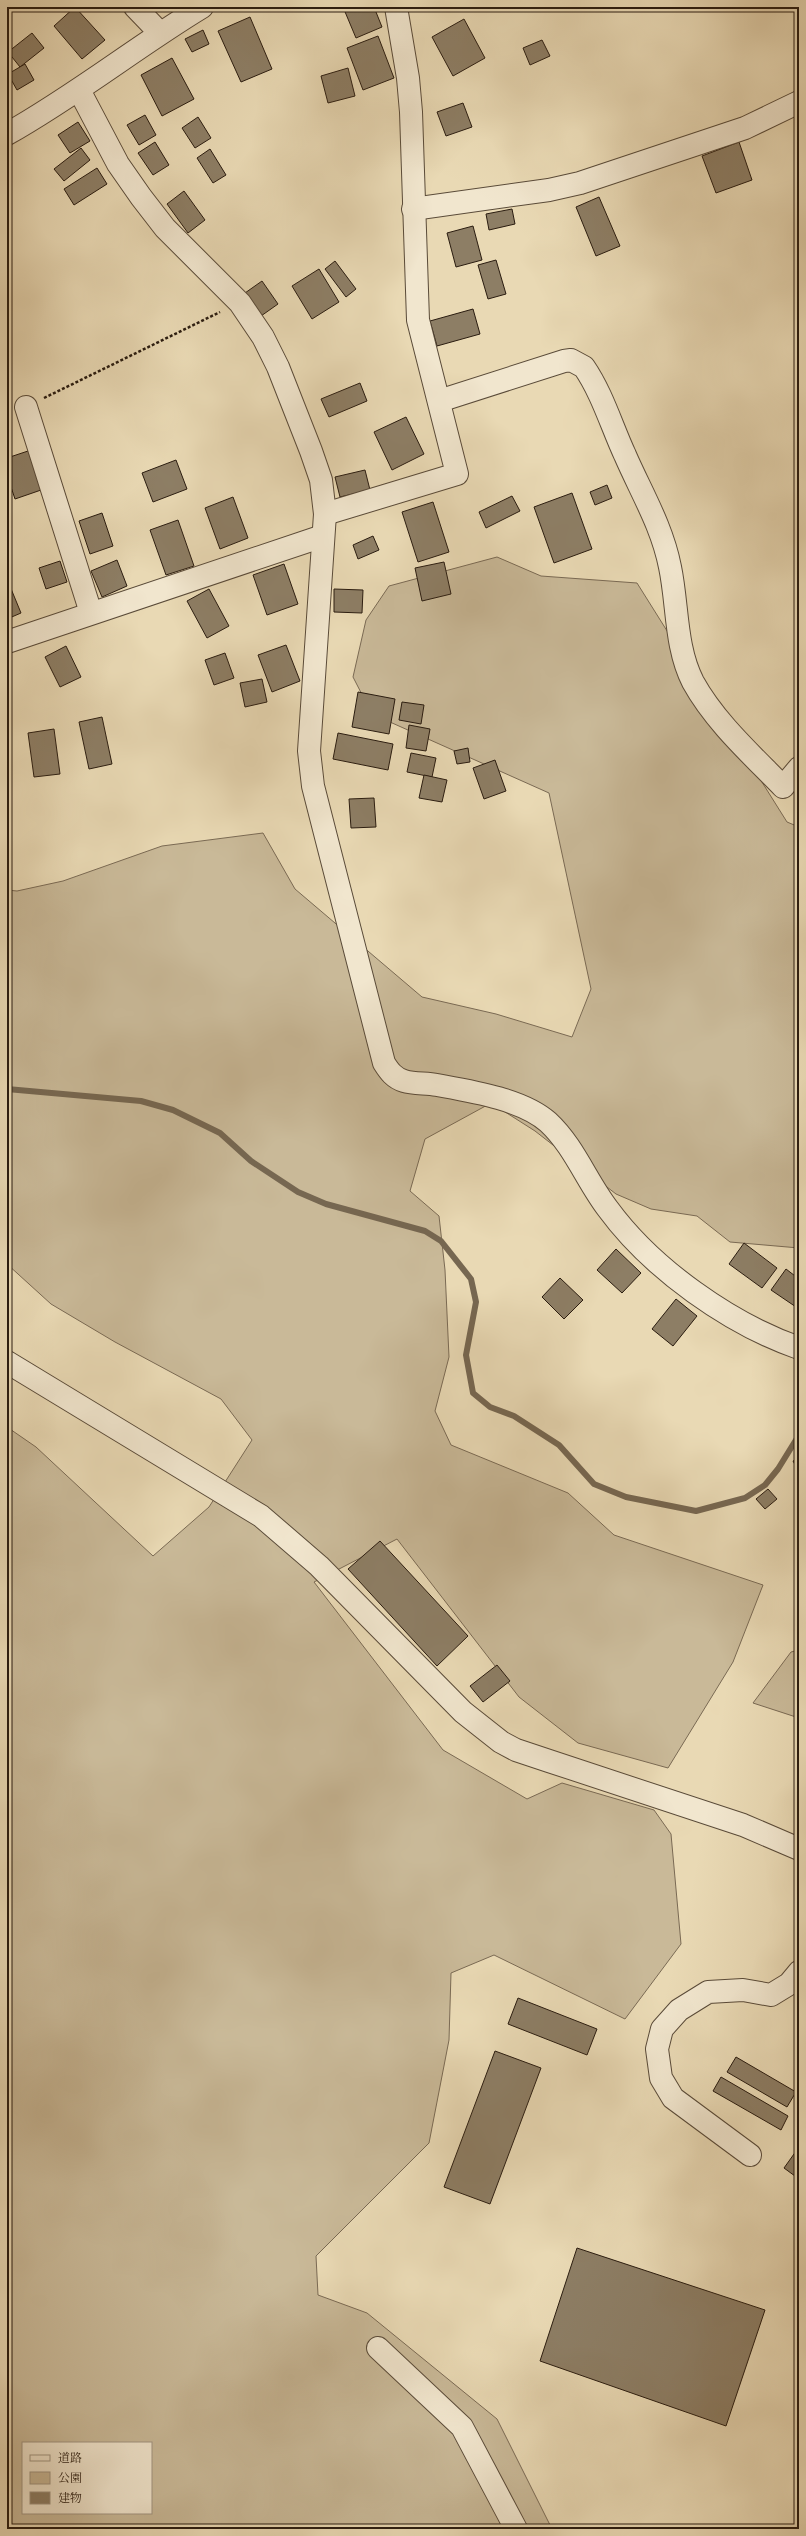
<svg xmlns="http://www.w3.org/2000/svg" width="806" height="2536" font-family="'IM FELL English','Noto Serif JP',serif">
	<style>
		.green { fill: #c9b998; stroke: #7a6a54; fill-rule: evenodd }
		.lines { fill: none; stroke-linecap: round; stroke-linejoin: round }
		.stream { stroke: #766751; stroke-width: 6 }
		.building { fill: #8d7e65; stroke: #2a1c10 }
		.minor-casing { stroke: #5a4b39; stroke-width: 24 }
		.path { stroke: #2a1c10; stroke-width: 2.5; stroke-dasharray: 3 2; stroke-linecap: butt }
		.minor { stroke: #f1e6ce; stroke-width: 22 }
	</style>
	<rect width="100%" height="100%" fill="#e9d9b4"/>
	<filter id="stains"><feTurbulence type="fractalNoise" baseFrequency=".005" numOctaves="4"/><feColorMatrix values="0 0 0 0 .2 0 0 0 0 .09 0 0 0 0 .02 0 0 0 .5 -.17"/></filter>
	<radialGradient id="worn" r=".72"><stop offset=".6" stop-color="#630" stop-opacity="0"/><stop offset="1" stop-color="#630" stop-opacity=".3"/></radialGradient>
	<g class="green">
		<path d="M497 557 541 576 637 583 787 822 799 827V1248L730 1242 697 1216 651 1209 616 1194 535 1131 491 1103 425 1139 410 1191 439 1216 445 1270 449 1357 435 1411 451 1445 568 1493 614 1535 763 1585 733 1662 668 1768 578 1743 519 1697 397 1539 314 1582 443 1750 527 1799 562 1783 654 1810 671 1834 681 1944 625 2019 494 1955 451 1973 449 2040 429 2143 316 2256 318 2295 367 2313 497 2419 552 2529H7V1427L36 1447 153 1556 209 1507 252 1440 221 1399 115 1342 51 1304 7 1264V890L17 891 63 881 162 846 263 833 295 889 422 997 496 1014 572 1037 591 989 549 793 372 714 353 677 366 620 389 586ZM23 2443H151V2513H23Z"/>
		<path d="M799 1650V1718L753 1703 791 1652Z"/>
	</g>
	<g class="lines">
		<path class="stream" d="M7 1089 141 1101 173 1110 220 1133 251 1161 298 1192 326 1204 425 1231 441 1241 471 1279 476 1302 466 1355 473 1393 490 1407 514 1416 559 1445 594 1484 626 1497 696 1511 745 1498 765 1485 778 1469 799 1435"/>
	</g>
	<g class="building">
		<path d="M75 7 105 40 82 59 54 26Z"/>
		<path d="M343 7H374L382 27 356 38Z"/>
		<path d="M250 17 272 69 241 82 218 31Z"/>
		<path d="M464 19 485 58 453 76 432 37Z"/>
		<path d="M203 30 209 44 192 52 185 39Z"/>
		<path d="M32 33 44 48 20 67 8 52Z"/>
		<path d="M378 36 394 78 363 90 347 48Z"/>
		<path d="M542 40 550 56 530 65 523 48Z"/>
		<path d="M172 58 194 99 162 116 141 75Z"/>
		<path d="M25 64 34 80 17 90 8 74Z"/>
		<path d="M348 68 355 96 328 103 321 76Z"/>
		<path d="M463 103 472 127 446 136 437 112Z"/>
		<path d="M145 115 156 135 139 145 127 125Z"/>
		<path d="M198 117 211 138 195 148 182 128Z"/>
		<path d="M78 122 90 141 70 153 58 135Z"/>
		<path d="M155 142 169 165 153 175 138 153Z"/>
		<path d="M739 142 752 180 716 193 702 156Z"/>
		<path d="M81 148 90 160 64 181 54 169Z"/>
		<path d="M210 149 226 175 213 183 197 158Z"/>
		<path d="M97 168 107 184 74 205 64 189Z"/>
		<path d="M184 191 205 220 188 233 167 204Z"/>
		<path d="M599 197 620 246 596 256 576 207Z"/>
		<path d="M512 209 515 224 489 230 486 214Z"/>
		<path d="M473 226 482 260 456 267 447 233Z"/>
		<path d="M496 260 506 294 488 299 478 265Z"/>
		<path d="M335 261 356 289 346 297 325 269Z"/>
		<path d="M319 269 339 302 312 319 292 286Z"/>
		<path d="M262 281 278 304 261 316 245 293Z"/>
		<path d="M473 309 480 334 437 346 430 321Z"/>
		<path d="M360 383 367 401 329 417 321 399Z"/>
		<path d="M406 417 424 454 392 470 374 432Z"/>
		<path d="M31 450 44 489 15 499 7 475V458Z"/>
		<path d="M176 460 187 489 153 502 142 473Z"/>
		<path d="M365 470 370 490 340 497 335 477Z"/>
		<path d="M607 485 612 498 595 505 590 492Z"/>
		<path d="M572 493 592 549 554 563 534 507Z"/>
		<path d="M512 496 520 511 486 528 479 512Z"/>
		<path d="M233 497 248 538 220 549 205 508Z"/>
		<path d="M433 502 449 552 418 562 402 512Z"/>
		<path d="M102 513 113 546 90 554 79 521Z"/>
		<path d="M178 520 194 566 166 575 150 530Z"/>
		<path d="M373 536 379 550 358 559 353 545Z"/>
		<path d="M117 560 127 586 102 597 91 571Z"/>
		<path d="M60 561 67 582 46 589 39 568Z"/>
		<path d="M444 562 451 594 422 601 415 568Z"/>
		<path d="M284 564 298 604 267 615 253 575Z"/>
		<path d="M7 579 21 613 7 619Z"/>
		<path d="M209 589 229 626 207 638 187 601Z"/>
		<path d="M334 589 363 590 362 613 334 612Z"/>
		<path d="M286 645 300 681 272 692 258 655Z"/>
		<path d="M66 646 81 677 60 687 45 657Z"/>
		<path d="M225 653 234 678 214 685 205 660Z"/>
		<path d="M262 679 267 702 245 707 240 683Z"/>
		<path d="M358 692 395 699 389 734 352 727Z"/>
		<path d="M402 702 424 705 421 724 399 720Z"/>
		<path d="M102 717 112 764 89 769 79 722Z"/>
		<path d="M409 725 430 729 426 751 406 748Z"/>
		<path d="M54 729 60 774 34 777 28 733Z"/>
		<path d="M338 733 393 744 388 770 333 759Z"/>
		<path d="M468 748 470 762 457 764 454 751Z"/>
		<path d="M411 753 436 758 432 777 407 772Z"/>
		<path d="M495 760 506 791 484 799 473 768Z"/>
		<path d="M424 775 447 780 442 802 419 798Z"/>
		<path d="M374 798 376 827 351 828 349 799Z"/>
		<path d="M744 1243 777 1268 762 1288 729 1264Z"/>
		<path d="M616 1249 641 1273 622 1293 597 1270Z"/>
		<path d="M786 1269 799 1279V1309L771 1290Z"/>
		<path d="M560 1278 583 1300 564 1319 542 1297Z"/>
		<path d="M676 1299 697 1316 673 1346 652 1329Z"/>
		<path d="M799 1458V1472L793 1461Z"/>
		<path d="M768 1489 777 1499 765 1509 756 1499Z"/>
		<path d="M380 1541 468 1636 437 1666 348 1569Z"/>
		<path d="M497 1665 510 1681 483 1702 470 1686Z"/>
		<path d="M518 1998 597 2029 587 2055 508 2024Z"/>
		<path d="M495 2051 541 2068 490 2204 444 2187Z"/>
		<path d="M736 2057 796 2092 787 2107 727 2072Z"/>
		<path d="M721 2077 788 2116 781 2130 713 2091Z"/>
		<path d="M799 2147V2179L784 2168Z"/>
		<path d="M577 2248 765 2310 726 2426 540 2361Z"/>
	</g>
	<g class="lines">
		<g class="minor-casing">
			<g id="minor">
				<path d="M135 7 160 33"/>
				<path d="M79 90 118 164 141 197 165 228 240 303 263 337 278 367 311 451 321 480 325 514 309 751 313 786 325 833 384 1063C389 1071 394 1078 404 1081 414 1084 426 1083 437 1085 470 1091 522 1099 548 1122 574 1146 587 1182 608 1209 652 1269 730 1324 799 1348"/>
				<path d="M7 134C75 96 136 47 202 7"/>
				<path d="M413 209 549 190 580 183 745 128 799 102"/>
				<path d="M439 401 564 361 571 360 584 367C602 393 612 427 625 455 641 492 662 526 670 567 678 605 675 647 693 682 715 722 752 755 783 787L799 768"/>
				<path d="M26 407 91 613"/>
				<path d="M325 514 457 474 418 320 411 112 408 78 396 7"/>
				<path d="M7 642 323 536"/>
				<path d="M7 1362 261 1516 319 1566 463 1712 501 1742 516 1750 549 1761 743 1825 799 1849"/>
				<path d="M750 2155 673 2098 661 2078 657 2049 662 2029 679 2010 708 1992 743 1990 771 1995 789 1984 799 1972"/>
				<path d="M378 2348 462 2427 516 2529"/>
			</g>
		</g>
		<path class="path" d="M44 398 220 312"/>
		<use href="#minor" class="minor"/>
	</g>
	<rect width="806" height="2536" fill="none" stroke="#e9d9b4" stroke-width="24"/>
	<rect x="8" y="8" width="790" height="2520" fill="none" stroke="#2a1c10" stroke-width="2"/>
	<rect x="12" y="12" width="782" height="2512" fill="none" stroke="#2a1c10"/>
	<rect x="22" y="2442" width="130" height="72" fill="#f1e6ce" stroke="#a19582"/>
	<rect x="30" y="2455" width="20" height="6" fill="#f1e6ce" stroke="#a19582"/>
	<text x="58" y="2462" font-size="12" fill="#2a1c10">道路</text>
	<rect x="30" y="2472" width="20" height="12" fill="#c9b998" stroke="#a19582"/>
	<text x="58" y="2482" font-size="12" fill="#2a1c10">公園</text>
	<rect x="30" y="2492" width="20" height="12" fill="#8d7e65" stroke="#a19582"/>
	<text x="58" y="2502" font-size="12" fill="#2a1c10">建物</text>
	<rect width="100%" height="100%" filter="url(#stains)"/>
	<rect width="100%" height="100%" fill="url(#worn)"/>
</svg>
